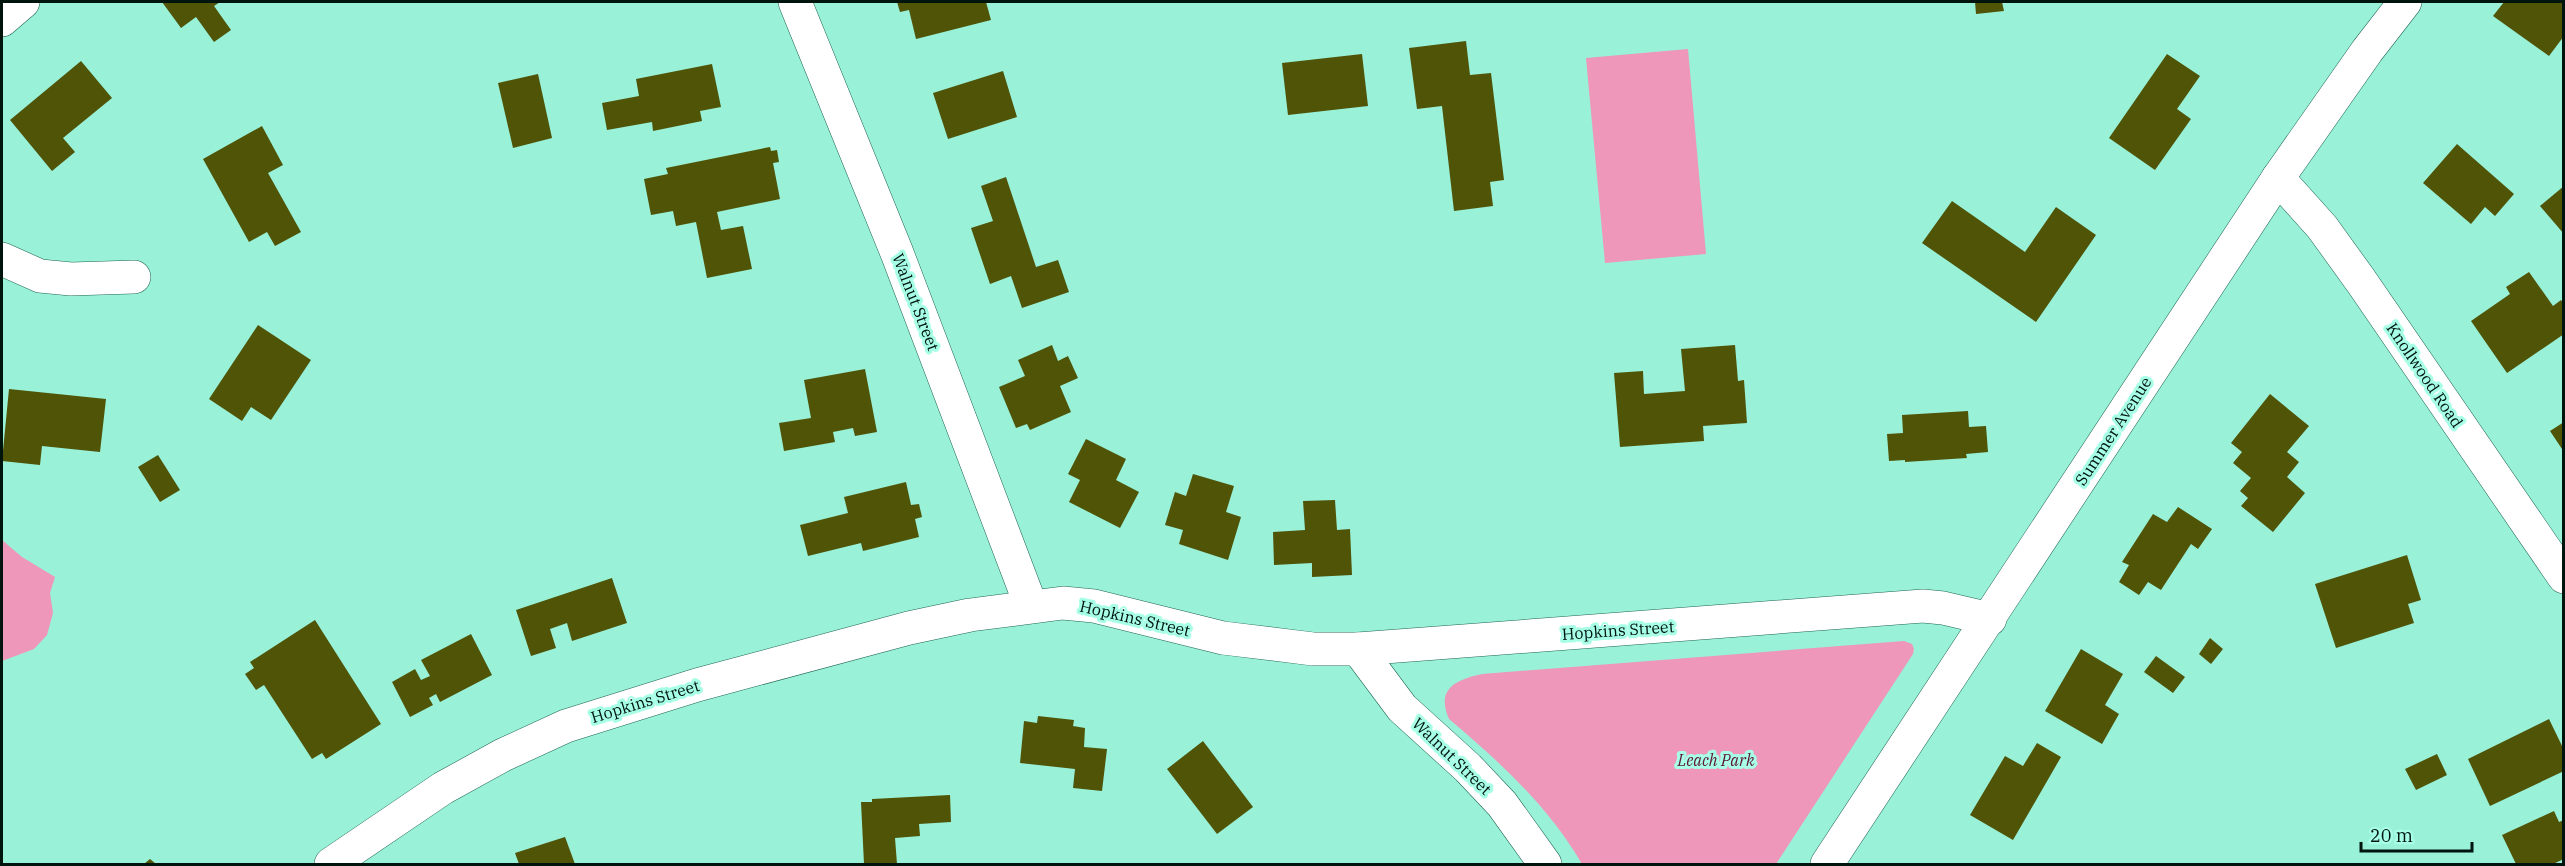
<svg xmlns="http://www.w3.org/2000/svg" width="2565" height="866" font-family="'IBM Plex Serif',serif">
	<style>
		.green { fill: #ef96bb }
		.building { fill: #4f5407 }
		.lines { fill: none; stroke-linecap: round; stroke-linejoin: round }
		.minor-casing { stroke: #1f6554; stroke-width: 34 }
		.tertiary-casing { stroke: #1f6554; stroke-width: 34 }
		.minor { stroke: #fff; stroke-width: 33 }
		.tertiary { stroke: #fff; stroke-width: 33 }
		.labels { text-anchor: middle; dominant-baseline: central; stroke-width: 6; stroke-linejoin: round; paint-order: stroke }
		.street-label { font-size: 16px; fill: #00140e; stroke: #a7ffe5 }
		.park-label { font-size: 16px; font-style: italic; fill: #5d153a; stroke: #a7ffe5 }
	</style>
	<rect width="100%" height="100%" fill="#99f1d8"/>
	<g class="green">
		<path d="M1688 49 1706 254 1605 263 1586 58Z"/>
		<path d="M2 540 22 557 55 577 50 593 53 613 47 635 34 649 2 661Z"/>
		<path d="M1904 641 1912 644 1914 649 1913 654 1776 864H1582C1548 806 1500 762 1449 719 1436 689 1455 680 1482 674Z"/>
	</g>
	<g class="building">
		<path d="M162 2H220L214 6 231 30 214 42 196 17 181 28Z"/>
		<path d="M897 2H986L991 20 916 39 909 10 900 12Z"/>
		<path d="M1975 2H2002L2004 11 1976 14Z"/>
		<path d="M2504 2H2564V36L2549 56 2493 16Z"/>
		<path d="M1466 41 1470 75 1491 73 1504 180 1490 182 1493 206 1454 211 1442 106 1417 109 1409 48Z"/>
		<path d="M1362 54 1368 106 1288 115 1282 63Z"/>
		<path d="M2167 54 2200 76 2177 109 2191 119 2155 170 2109 138Z"/>
		<path d="M81 61 112 98 63 138 75 152 52 171 10 120Z"/>
		<path d="M712 64 721 107 700 111 702 121 653 131 652 122 607 130 602 103 639 96 636 79Z"/>
		<path d="M1003 71 1017 117 948 139 933 93Z"/>
		<path d="M538 74 552 138 513 148 498 83Z"/>
		<path d="M262 126 283 165 268 173 301 232 275 246 267 232 249 242 203 159Z"/>
		<path d="M2457 144 2514 194 2495 216 2485 207 2471 224 2423 183Z"/>
		<path d="M770 147 771 151 777 150 779 162 773 163 780 199 717 212 721 230 743 226 752 269 707 278 696 222 676 226 673 211 651 215 644 179 668 174 666 168Z"/>
		<path d="M1006 177 1036 267 1058 260 1069 292 1022 308 1011 276 990 284 971 228 993 221 981 186Z"/>
		<path d="M2564 186V234L2540 206Z"/>
		<path d="M1952 201 2025 252 2056 207 2096 235 2036 322 1922 243Z"/>
		<path d="M2529 272 2553 306 2561 300 2564 304V334L2507 373 2471 321 2510 294 2506 287Z"/>
		<path d="M258 325 311 360 271 420 251 407 242 421 209 399Z"/>
		<path d="M1052 345 1058 361 1068 356 1078 378 1060 386 1071 412 1030 430 1027 424 1016 428 999 387 1025 376 1018 360Z"/>
		<path d="M1735 345 1738 381 1744 380 1747 423 1703 426 1704 441 1620 447 1614 373 1643 371 1644 394 1685 391 1681 349Z"/>
		<path d="M865 369 877 432 855 436 853 428 833 432 835 442 784 451 779 423 811 418 804 380Z"/>
		<path d="M9 389 106 399 100 452 42 446 40 465 2 461Z"/>
		<path d="M2270 394 2309 426 2287 452 2299 462 2287 477 2305 493 2273 532 2241 506 2248 498 2240 491 2251 478 2233 463 2242 452 2231 443Z"/>
		<path d="M1968 411 1969 427 1986 426 1988 452 1966 454 1967 458 1905 462V460L1889 461 1887 434 1903 433 1902 415Z"/>
		<path d="M2564 422V452L2550 431Z"/>
		<path d="M1086 439 1126 459 1116 480 1139 492 1120 528 1069 502 1080 480 1068 474Z"/>
		<path d="M158 455 180 490 160 502 138 467Z"/>
		<path d="M1193 474 1234 486 1226 512 1241 517 1228 560 1179 544 1183 530 1165 525 1175 492 1186 496Z"/>
		<path d="M906 482 911 505 919 504 922 517 915 519 919 537 863 551 861 543 808 556 800 525 848 513 844 497Z"/>
		<path d="M1335 500 1337 530 1350 529 1352 575 1312 577V563L1274 565 1273 532 1305 530 1303 501Z"/>
		<path d="M2178 507 2212 529 2198 549 2191 544 2161 590 2148 582 2139 595 2119 582 2129 565 2122 562 2153 514 2167 522Z"/>
		<path d="M2407 555 2421 600 2408 604 2414 623 2336 648 2315 584Z"/>
		<path d="M612 578 627 623 572 641 567 623 550 629 556 648 531 656 516 610Z"/>
		<path d="M315 620 381 724 326 759 322 753 312 759 264 685 256 690 245 674 254 668 250 662Z"/>
		<path d="M471 634 492 675 440 702 436 694 429 698 433 705 410 717 392 682 415 669 421 680 430 676 421 660Z"/>
		<path d="M2210 638 2223 649 2211 664 2199 654Z"/>
		<path d="M2081 649 2123 674 2105 705 2119 714 2102 744 2045 711Z"/>
		<path d="M2156 656 2185 677 2173 693 2144 672Z"/>
		<path d="M1038 716 1074 720 1073 726 1085 728 1084 747 1107 749 1102 791 1073 788 1075 769 1020 763 1024 721 1037 723Z"/>
		<path d="M2549 719 2564 750V771L2490 806 2468 759Z"/>
		<path d="M1203 741 1253 807 1217 834 1167 769Z"/>
		<path d="M2037 743 2061 757 2013 840 1970 815 2005 756 2023 766Z"/>
		<path d="M2437 754 2447 775 2416 790 2405 769Z"/>
		<path d="M950 795 951 822 919 824 920 836 895 838 897 864H864L861 802H872V799Z"/>
		<path d="M2554 811 2559 822 2564 820V859L2553 864H2516L2502 835Z"/>
		<path d="M565 837 575 864H519L515 853Z"/>
		<path d="M150 859 156 864H144Z"/>
	</g>
	<g class="lines">
		<g class="minor-casing">
			<g id="minor">
				<path d="M795 2 897 253 1031 606"/>
				<path d="M2 20 23 2"/>
				<path d="M2278 178 2322 227 2361 281 2564 577"/>
				<path d="M2 259 40 276 71 279 134 277"/>
				<path d="M1358 649 1402 708 1468 768 1502 804 1545 864"/>
				<path d="M331 864 443 788 503 755 566 726 697 685 909 628 970 615 1063 603 1094 606 1223 638 1313 649H1358L1923 606 1943 608 1990 619"/>
			</g>
		</g>
		<g class="tertiary-casing">
			<path id="tertiary" d="M1827 864 2278 178 2367 51 2405 2"/>
		</g>
		<use href="#minor" class="minor"/>
		<use href="#tertiary" class="tertiary"/>
	</g>
	<g class="labels">
		<g class="street-label">
			<text transform="translate(916 302) rotate(69)">Walnut Street</text>
			<text transform="translate(2425 375) rotate(56)">Knollwood Road</text>
			<text transform="translate(2113 431) rotate(-57)">Summer Avenue</text>
			<text transform="translate(1135 618) rotate(13)">Hopkins Street</text>
			<text transform="translate(1618 630) rotate(-4)">Hopkins Street</text>
			<text transform="translate(645 701) rotate(-17)">Hopkins Street</text>
			<text transform="translate(1452 756) rotate(44)">Walnut Street</text>
		</g>
		<g class="park-label">
			<text x="1716" y="760">Leach Park</text>
		</g>
	</g>
	<rect width="2565" height="866" fill="none" stroke="#00140e" stroke-width="6"/>
	<path d="M2361 842v9h111v-9" fill="none" stroke="#00140e" stroke-width="3"/>
	<text x="2370" y="842" font-size="18" fill="#00140e" stroke="#a7ffe5" stroke-width="4.5" paint-order="stroke">20 m</text>
</svg>
